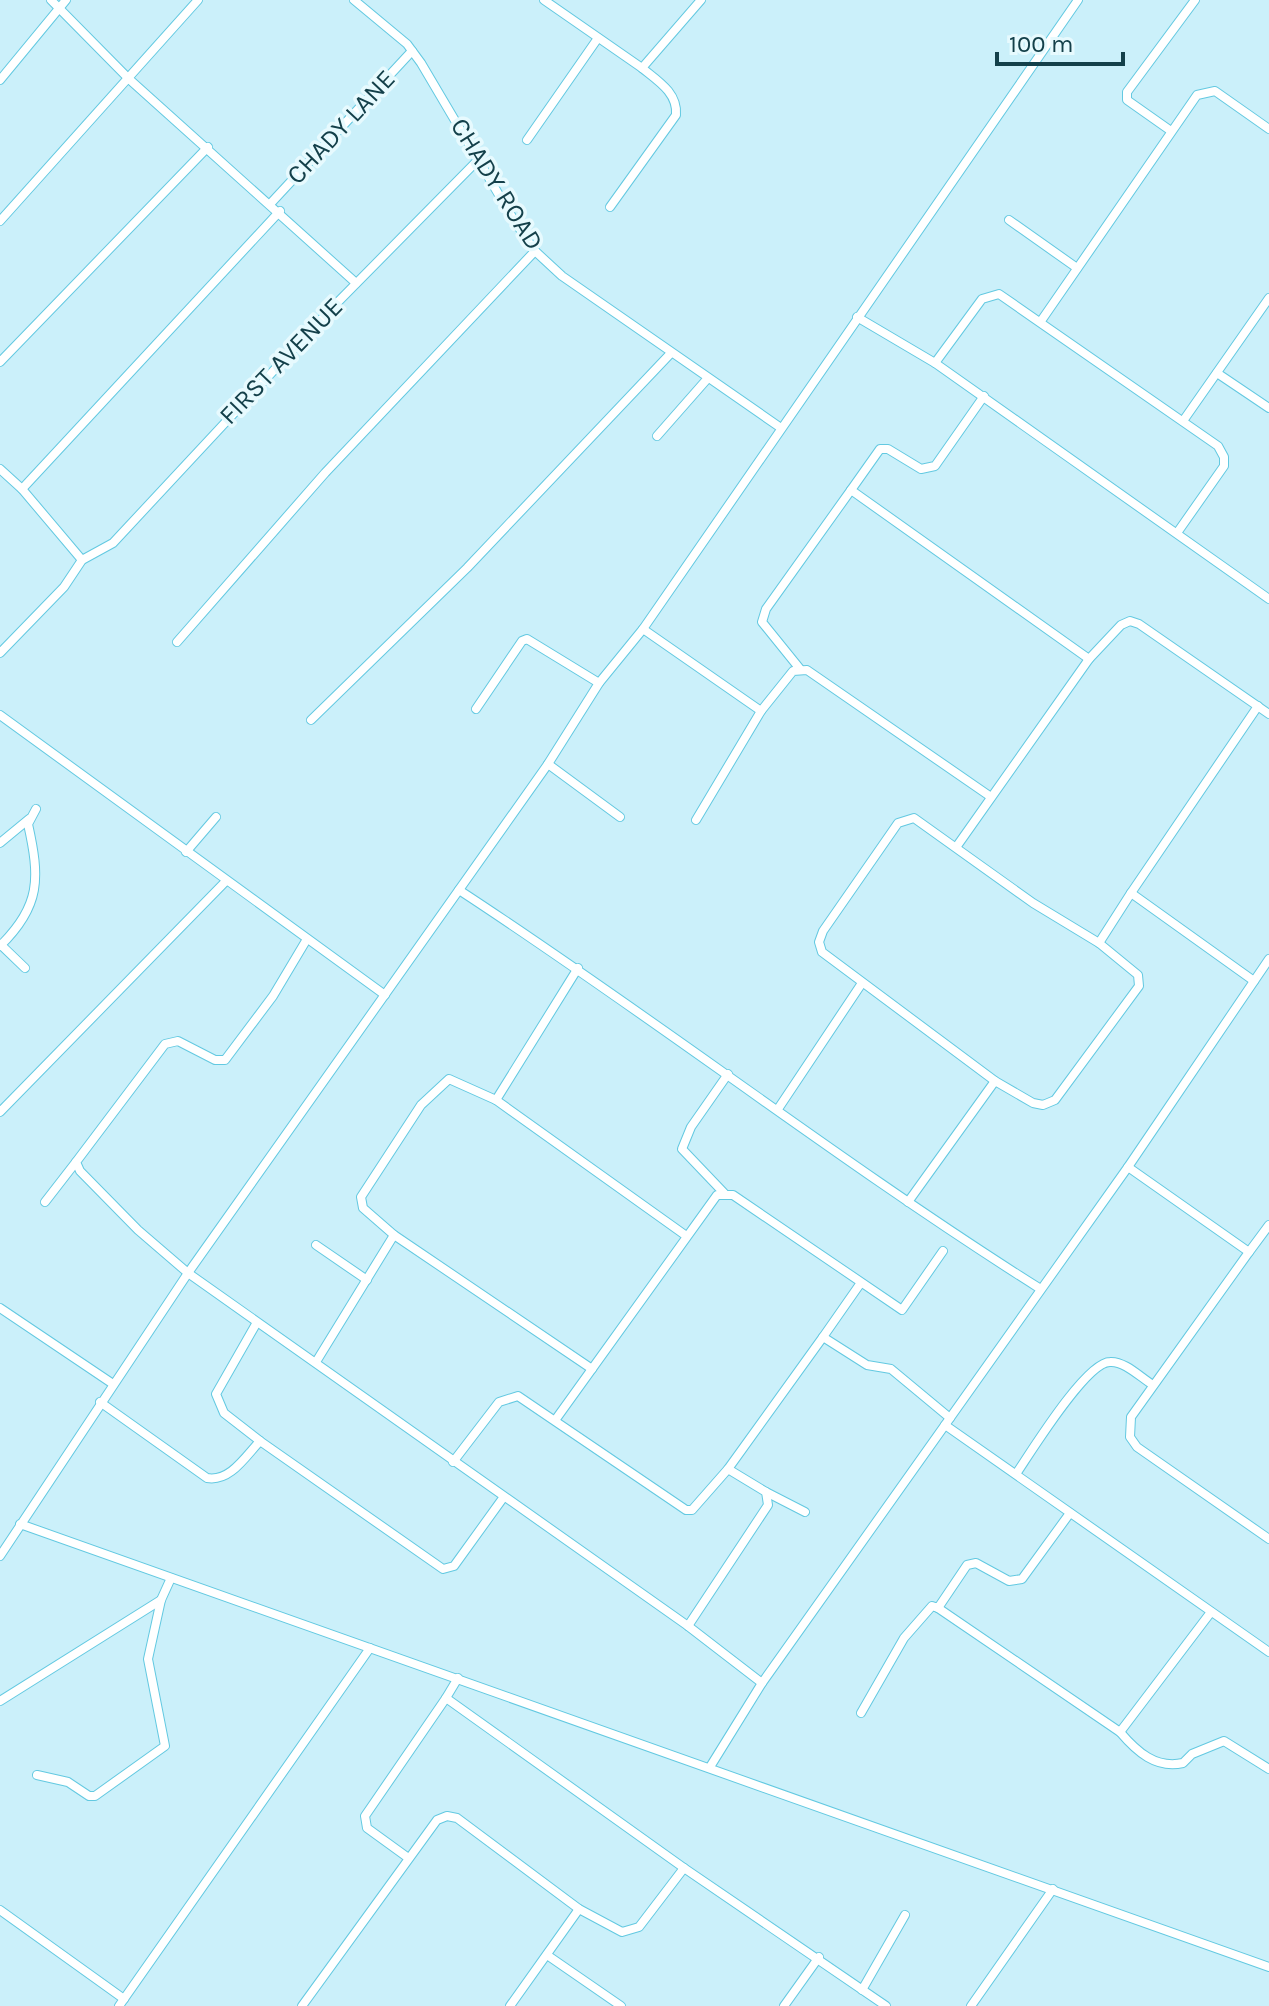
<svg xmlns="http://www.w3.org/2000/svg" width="1269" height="2006" font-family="Karla,sans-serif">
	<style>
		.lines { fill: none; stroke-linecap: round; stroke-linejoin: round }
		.minor-casing { stroke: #63c9e1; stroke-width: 10 }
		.minor { stroke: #fff; stroke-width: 8 }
		.labels { text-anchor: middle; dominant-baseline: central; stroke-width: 7; stroke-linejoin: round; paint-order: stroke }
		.street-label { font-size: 26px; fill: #14404a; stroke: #e7fafe }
	</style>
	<rect width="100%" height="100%" fill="#cbf0fa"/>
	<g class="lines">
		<g class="minor-casing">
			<g id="minor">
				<path d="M51 0 129 79 356 283"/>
				<path d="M354 0 407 44 421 63 515 222 535 251 562 276 781 428"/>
				<path d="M544 0 642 68 701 0"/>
				<path d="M0 80 66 0"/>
				<path d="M1171 131 1127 100V92L1195 0"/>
				<path d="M527 140 598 38"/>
				<path d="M271 203 412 51"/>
				<path d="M610 207 676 115C678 93 658 81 642 68"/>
				<path d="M1009 220 1077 268"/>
				<path d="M0 221 198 0"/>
				<path d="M857 317 935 363 1269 599"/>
				<path d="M1041 321 1197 95 1215 91 1269 129"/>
				<path d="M0 362 208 147"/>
				<path d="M935 363 982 299 999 294 1218 446 1224 457V466L1177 533"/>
				<path d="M1217 373 1269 408"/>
				<path d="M984 396 935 466 921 469 888 449H880L851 490 1089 659"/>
				<path d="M1183 421 1269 298"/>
				<path d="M657 436 708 378"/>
				<path d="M0 469 22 489 82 560"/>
				<path d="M22 489 280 211"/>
				<path d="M643 629 761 711 696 820"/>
				<path d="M177 642 325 473 535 251"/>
				<path d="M0 653 64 587 82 560 113 543 331 309 479 159"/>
				<path d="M800 669 762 622 766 609 851 490"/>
				<path d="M476 709 522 641 527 639 599 683"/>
				<path d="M761 711 793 671 807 670 991 797"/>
				<path d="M0 715 385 995"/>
				<path d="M311 720 467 568 671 353"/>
				<path d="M548 764 620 817"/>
				<path d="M914 818 1033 903 1099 943 1138 975 1139 986 1055 1100 1043 1105 1033 1103 995 1081 822 952 819 942 823 931 898 823Z"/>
				<path d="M0 843 29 819"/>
				<path d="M957 846 1089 659 1121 625 1130 621 1139 624 1269 714"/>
				<path d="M186 852 216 817"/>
				<path d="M459 890C655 1018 841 1163 1039 1288"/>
				<path d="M1131 893 1258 706"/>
				<path d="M307 939 273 996 225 1060H215L178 1041 165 1044 76 1162 80 1171 138 1230 188 1273 688 1626 762 1683"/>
				<path d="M1099 943 1131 893 1254 981"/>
				<path d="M0 944 25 968"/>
				<path d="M0 946C41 906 40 878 28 824L36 809"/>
				<path d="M496 1100 578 968"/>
				<path d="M778 1109 862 983"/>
				<path d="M0 1112 226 881"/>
				<path d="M1128 1167 1249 1252 1131 1417 1130 1437 1137 1447 1269 1539"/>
				<path d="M724 1193 682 1149 691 1127 728 1074"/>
				<path d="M45 1202 76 1162"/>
				<path d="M908 1202 995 1081"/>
				<path d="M394 1235 363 1208 361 1197 421 1105 449 1079 496 1100 685 1235"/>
				<path d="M316 1245 367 1280"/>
				<path d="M1249 1252 1269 1225"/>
				<path d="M0 1308 113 1384"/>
				<path d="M256 1324 216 1394 224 1413 260 1441"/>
				<path d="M823 1337 860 1284"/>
				<path d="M316 1362 394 1235 592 1369"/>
				<path d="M100 1402 207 1478C230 1482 245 1457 260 1441L443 1569 454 1566 503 1498"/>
				<path d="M556 1419 717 1195H733L902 1310 943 1251"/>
				<path d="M945 1425 1269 1652"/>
				<path d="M453 1462 499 1402 518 1396 686 1510H692L728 1469 823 1337 867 1365 891 1369 950 1418"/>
				<path d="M1016 1474C1031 1452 1086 1362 1110 1362 1125 1361 1141 1378 1153 1385"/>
				<path d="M766 1492 805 1512"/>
				<path d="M20 1524 1269 1967"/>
				<path d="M0 1556 188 1273 548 764 599 683 643 629 1078 0"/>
				<path d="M938 1608 1120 1732C1137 1752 1156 1769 1183 1763L1192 1754 1224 1741 1269 1769"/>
				<path d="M688 1626 768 1505 766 1492 728 1469"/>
				<path d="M458 1678 446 1698 684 1868 886 2006"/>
				<path d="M0 1701 161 1600"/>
				<path d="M861 1713 904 1638 932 1606 938 1608 967 1565 976 1563 1009 1581 1022 1579 1070 1513"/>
				<path d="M1120 1732 1211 1612"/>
				<path d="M710 1767 762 1683 1128 1167 1269 959"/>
				<path d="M37 1775 68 1782 89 1796H95L165 1746 148 1659 161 1600 171 1578"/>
				<path d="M407 1857 367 1828 365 1816 446 1698"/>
				<path d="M0 1910 124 1999"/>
				<path d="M547 1955 621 2006"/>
				<path d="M862 1990 905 1915"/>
				<path d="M119 2006 370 1648"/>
				<path d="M302 2006 437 1820 447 1816 457 1818 579 1909 622 1932 639 1927 684 1868"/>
				<path d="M510 2006 579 1909"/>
				<path d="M784 2006 819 1957"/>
				<path d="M971 2006 1053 1889"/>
			</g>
		</g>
		<use href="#minor" class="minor"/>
	</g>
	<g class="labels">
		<g class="street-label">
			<text transform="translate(341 127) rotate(-47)">CHADY LANE</text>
			<text transform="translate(497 184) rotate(58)">CHADY ROAD</text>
			<text transform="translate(281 361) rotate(-46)">FIRST AVENUE</text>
		</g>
	</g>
	<path d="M997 52v12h126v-12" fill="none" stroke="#14404a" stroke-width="4"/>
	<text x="1009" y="52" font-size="24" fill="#14404a" stroke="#e7fafe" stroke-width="6" paint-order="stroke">100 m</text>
</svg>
